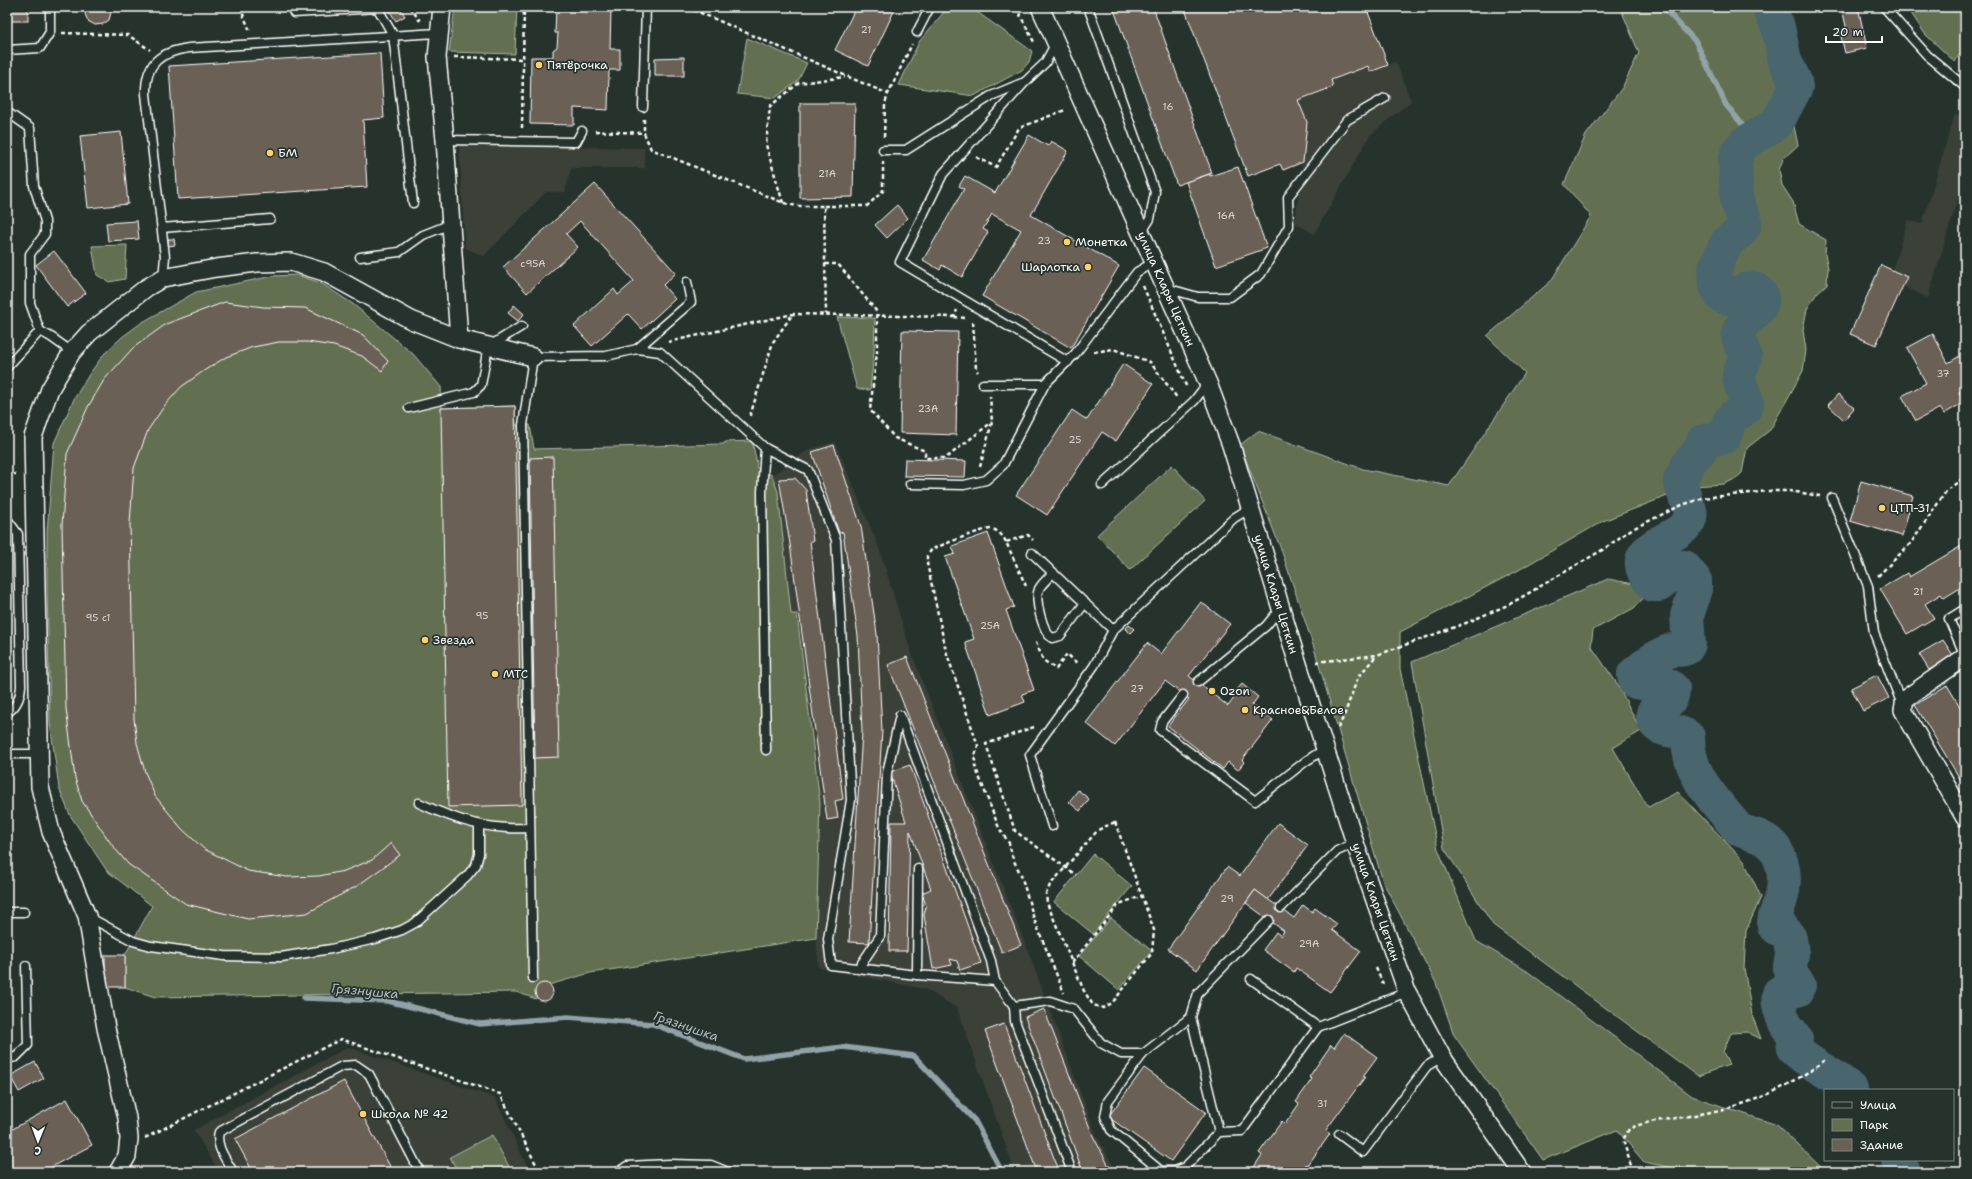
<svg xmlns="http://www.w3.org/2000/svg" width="1972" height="1179" font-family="'Shantell Sans',sans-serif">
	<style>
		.built { fill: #3b4039 }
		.green { fill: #627051; stroke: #b0b8a8 }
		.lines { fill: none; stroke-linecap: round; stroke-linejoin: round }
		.stream { stroke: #91a3a8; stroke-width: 5.5 }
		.river { stroke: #48656e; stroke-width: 34 }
		.building { fill: #6b6055; stroke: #fff }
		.lane-casing { stroke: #fff; stroke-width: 11 }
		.street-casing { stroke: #fff; stroke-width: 20 }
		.path { stroke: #fff; stroke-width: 2.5; stroke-dasharray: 4 3; stroke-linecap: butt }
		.lane { stroke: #26332d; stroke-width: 8 }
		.street { stroke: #26332d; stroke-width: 17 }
		.poi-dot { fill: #ffd166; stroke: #26332d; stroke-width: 1.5 }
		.labels { text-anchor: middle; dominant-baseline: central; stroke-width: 3.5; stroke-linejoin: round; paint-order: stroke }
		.number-label { font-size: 10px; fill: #dad7d4 }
		.poi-label { font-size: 12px; fill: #fff; stroke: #26332d; text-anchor: start }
		.street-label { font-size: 12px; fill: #fff; stroke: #26332d }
		.water-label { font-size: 13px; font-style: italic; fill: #adbabe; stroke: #26332d }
	</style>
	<rect width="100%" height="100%" fill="#26332d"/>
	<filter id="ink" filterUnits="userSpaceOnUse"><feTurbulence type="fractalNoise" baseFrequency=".025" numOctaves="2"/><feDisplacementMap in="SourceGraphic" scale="8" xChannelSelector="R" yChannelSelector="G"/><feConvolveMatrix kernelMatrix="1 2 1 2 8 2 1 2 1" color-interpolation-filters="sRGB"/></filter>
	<g filter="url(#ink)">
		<g class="built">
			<path d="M1396 62 1411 101 1370 135 1314 234 1295 223 1307 122 1298 100 1333 87 1331 80 1367 66 1370 72Z"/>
			<path d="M1955 114 1965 117V175L1928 298 1903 286 1892 270 1908 220 1922 224Z"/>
			<path d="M459 145 644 148 645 168H571L565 192H546L484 256 465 248Z"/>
			<path d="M835 442 879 548 911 652 1028 951 1097 1137 1117 1172H1015L957 1008 925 989 819 968 816 938 820 803 797 614H791L778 493 772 475 810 449Z"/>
			<path d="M348 1047 495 1098 530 1172H219L194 1130Z"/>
		</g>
		<g class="green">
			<path d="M455 7H517L515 54 449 52Z"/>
			<path d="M948 7H970L1032 51 1029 62 1022 70 974 96 899 85 919 42Z"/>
			<path d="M1620 7H1757L1792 32 1785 84 1798 145 1783 159 1779 170 1782 185 1793 202 1799 224 1826 240 1825 254 1828 268 1827 284 1817 293 1807 309 1803 330 1806 350 1803 371 1770 430 1747 448 1742 473 1735 479 1724 484 1693 486 1603 521 1517 571 1400 632V669L1438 849 1476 941 1527 971 1692 1096 1777 1125 1826 1172H1693L1644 1162 1617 1130 1543 1160 1454 1035 1436 983 1383 882 1314 648 1282 552 1240 445 1258 431 1363 469 1449 486 1525 373 1487 336 1551 281 1591 216 1564 184 1586 135 1622 88 1639 53Z"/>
			<path d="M1907 7H1965V57L1959 55 1955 62 1925 34Z"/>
			<path d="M747 38 807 63 798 81 775 98 737 94Z"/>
			<path d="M127 245 125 279 109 282 97 275 92 246Z"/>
			<path d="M297 275 321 283 353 304 413 354 441 387 442 408 515 406 516 425H530L534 449 724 444 725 442 752 441 757 463 756 467 772 475 778 492 791 614H797L820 803 816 938 590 973 549 985 540 984 537 988 536 999 516 992 155 997 125 987V955L152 906 107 871 70 815 59 788 50 723 47 586V532L54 443 74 399 90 373 104 354 122 337 141 323 196 292 273 276Z"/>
			<path d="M837 317 875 318 874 352 870 390 857 389Z"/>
			<path d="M1172 465 1205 501 1130 570 1097 535Z"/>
			<path d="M1608 579 1634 584 1643 580 1653 588 1634 608 1593 630 1591 646 1618 685 1641 731 1613 748 1648 807 1678 792 1744 861 1761 897 1746 931 1744 968 1752 1015 1761 1039 1747 1032 1731 1033 1723 1052 1729 1065 1698 1076 1493 925 1444 848 1412 662Z"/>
			<path d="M1093 854 1132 886 1093 934 1054 902Z"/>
			<path d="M1111 918 1152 951 1119 990 1079 956Z"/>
			<path d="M492 1135 512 1172H458L450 1157Z"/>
		</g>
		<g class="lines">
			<g class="stream">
				<path d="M1663 7 1696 42 1726 105 1753 137"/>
				<path d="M304 998 388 1001 480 1024 568 1017 653 1024 744 1059 843 1047 914 1056 975 1121 1002 1172"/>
			</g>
			<g class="river">
				<path d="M1685 497 1680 480 1689 462 1700 451 1703 441 1724 437C1728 431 1726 424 1731 419 1736 413 1745 412 1747 404 1745 393 1739 385 1739 374 1740 368 1745 363 1745 357 1744 347 1736 342 1739 331 1742 318 1770 310 1760 293 1752 282 1735 296 1726 298L1721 296 1716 286 1715 268 1727 242 1740 232 1744 227 1745 220 1737 201 1735 161 1739 150 1745 143 1777 123 1796 87 1795 81 1785 61 1778 27 1769 7"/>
				<path d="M1690 510C1698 543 1612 539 1653 585H1659C1667 580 1674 566 1684 567L1695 580V591L1687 616 1689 644 1687 648C1681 651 1677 649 1672 650 1657 655 1646 664 1634 674L1635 682C1649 686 1663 678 1673 689 1673 710 1650 703 1653 718 1655 733 1677 728 1688 737 1688 776 1715 800 1738 829 1747 834 1758 834 1767 841 1784 854 1787 879 1781 899 1779 908 1773 916 1774 926L1778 929H1783L1790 938 1792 955 1790 966V971L1799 985 1798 990 1779 993C1776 999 1782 1017 1785 1023 1788 1029 1793 1033 1796 1039L1793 1048C1809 1065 1834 1073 1851 1090"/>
				<path d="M1898 1160 1903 1172"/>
			</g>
		</g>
		<g class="building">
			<rect x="7" y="7" width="21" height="14"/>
			<path d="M87 7H109L111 12 109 20 103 24 95 25 88 21 85 14Z"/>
			<path d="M393 7H399L405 16 396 21 389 10Z"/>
			<path d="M556 7 593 9V7L611 8 610 49H620V70H609L608 110 574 108V125L530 124 531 57H553V50L557 47 558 33H555Z"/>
			<path d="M856 7H896L868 66 835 50Z"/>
			<path d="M1113 7H1153L1212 173 1177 185Z"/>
			<path d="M1184 7H1366L1388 65 1370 72 1368 66 1331 80 1333 87 1298 100 1307 122 1303 162 1283 170 1280 164 1248 176Z"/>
			<path d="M1847 7H1858L1867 48 1845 53 1840 32 1847 31 1842 8Z"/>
			<path d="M380 53 384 118 363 120 367 187 178 199 169 66Z"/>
			<path d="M684 57V76H655V58Z"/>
			<path d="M800 103H855L853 197 800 198Z"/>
			<path d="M121 132 128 204 88 208 80 136Z"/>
			<path d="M1029 135 1048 146 1051 141 1068 151 1031 215 1119 266 1071 348 982 296 1021 230 992 214 983 229 988 232 962 277 942 265 940 270 923 260 964 189 959 186 965 176 995 193Z"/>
			<path d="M1238 167 1267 248 1216 266 1186 182 1210 174V176Z"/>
			<path d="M595 184 676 273 663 285 675 299 642 329 628 314 592 346 574 326 614 289 618 295 634 281 580 221 566 234 578 247 527 293 503 267Z"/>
			<path d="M897 205 908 218 887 238 875 225Z"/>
			<path d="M137 221 139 239 108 241 106 223Z"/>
			<path d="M168 239H174L175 245 168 246Z"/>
			<path d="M54 251 86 293 67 307 36 265Z"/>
			<path d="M1881 265 1907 277 1876 345 1850 334Z"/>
			<path d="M225 302 263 307 305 308 363 335 388 361 382 371 362 356 334 346 307 342H279L253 347 226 357 205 370 181 387 165 405 148 430 134 468 130 523 134 719 137 743 145 772 155 796 182 829 204 849 248 871 287 877 319 876 344 871 372 860 391 843 400 855 357 886 307 913 248 919 186 904 128 864 112 845 82 801 75 778 66 708 62 525 67 454 88 407 104 380 133 348 166 324Z"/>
			<path d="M514 305 524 314 518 321 508 313Z"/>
			<path d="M902 331 958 332 956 435 900 433Z"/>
			<path d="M1933 334 1948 363 1965 353V389L1959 392 1964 402 1944 414 1940 408 1916 421 1902 396 1926 383 1907 348Z"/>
			<path d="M1123 364 1153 384 1116 441 1102 432 1047 515 1016 495 1072 410 1087 420Z"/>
			<path d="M1838 394 1854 408 1844 420 1828 405Z"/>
			<path d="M515 406 522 805 448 807 441 408Z"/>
			<path d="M834 445 861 526 877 634 882 731 869 943 849 942 862 732 858 636 843 532 839 533 812 452Z"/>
			<path d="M553 457 559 757 535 758 530 458Z"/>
			<path d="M905 459 966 461 965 477 904 476Z"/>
			<path d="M795 478 806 490 813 541H810L843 799 835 801 838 818 827 820 790 544 779 479Z"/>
			<path d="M1861 481 1913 496 1902 536 1850 521Z"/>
			<path d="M988 533 1014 607 1006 610 1034 690 1022 694 1025 702 990 715 965 642 974 639 945 557 955 554 952 546Z"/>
			<path d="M1965 544V585L1944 598 1941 594 1925 604 1934 618 1907 634 1880 589 1907 573 1909 577Z"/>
			<path d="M1201 602 1230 624 1189 676 1228 706 1238 693 1236 691 1242 684 1258 697 1252 705 1273 720 1242 760 1244 762 1238 770 1228 762 1223 769 1168 726 1189 699 1165 681 1115 746 1086 723 1147 643 1161 654Z"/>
			<path d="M1129 625 1134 629 1130 633 1125 629Z"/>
			<path d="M1943 640 1953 655 1929 670 1919 654Z"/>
			<path d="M907 657 1021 945 1002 953 888 665Z"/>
			<path d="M1877 675 1889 698 1863 711 1851 688Z"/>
			<path d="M1947 685 1965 715V787L1915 705Z"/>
			<path d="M910 765 981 963 960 970 957 961 950 959 952 965 933 969 924 915 926 906 922 893 931 889 910 831 907 951H889L891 822H906L890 772Z"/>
			<path d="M1078 790 1089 799 1080 811 1069 802Z"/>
			<path d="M1278 823 1308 845 1268 900 1255 890 1197 970 1168 949 1227 867 1240 876Z"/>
			<path d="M1255 890 1294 918 1303 905 1312 912 1315 908 1337 924 1332 930 1361 951 1330 992 1296 968 1294 972 1263 950 1276 932 1281 936 1284 931 1246 903Z"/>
			<rect x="105" y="955" width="20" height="32"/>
			<circle cx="544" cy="992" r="9"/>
			<path d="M9 1000V1039H7V1001Z"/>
			<path d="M1044 1009 1093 1136 1112 1172H1083L1025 1017Z"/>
			<path d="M1004 1024 1054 1158 1060 1172H1037L985 1031Z"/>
			<path d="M1344 1033 1377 1057 1363 1076 1365 1077 1326 1130 1330 1134 1308 1165 1305 1164 1299 1172H1255L1252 1170 1262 1155 1259 1153 1282 1121 1285 1124 1299 1104 1296 1102 1312 1079 1309 1077 1331 1045 1334 1048Z"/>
			<path d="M35 1062 44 1078 19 1092 10 1076Z"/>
			<path d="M1144 1068 1206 1112 1171 1161 1108 1117Z"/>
			<path d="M344 1081 393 1172H253L235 1139Z"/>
			<path d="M67 1099 92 1145 42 1172H7V1132Z"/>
		</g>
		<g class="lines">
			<g class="lane-casing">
				<g id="lane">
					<path d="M291 7 294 13 378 8"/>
					<path d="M377 7 393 35 413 203"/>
					<path d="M1088 7 1155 192 1150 219 1141 233"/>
					<path d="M1884 7 1927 55 1965 87"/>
					<path d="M917 32 930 7"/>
					<path d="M1056 43 1045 63 1025 82 943 174 900 262 1068 362"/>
					<path d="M7 50 40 48 50 32V7"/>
					<path d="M643 107 646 7"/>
					<path d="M7 114H10L30 128 34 186 45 221V234L30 254V303L40 331 51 337 72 352"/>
					<path d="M445 140 576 142 582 131"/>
					<path d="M883 150H906L991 96 1022 83"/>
					<path d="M162 228 270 219"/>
					<path d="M360 257 399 252 423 235 451 224"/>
					<path d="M163 278 165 257 146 94C145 63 160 52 189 48L438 33"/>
					<path d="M1166 288 1198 297H1230L1261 274 1289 226 1288 197 1347 120 1385 98"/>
					<path d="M637 349 691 302 687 282"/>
					<path d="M7 367 40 331"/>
					<path d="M983 384H1045"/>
					<path d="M409 408 474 392 481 385 488 347 522 326"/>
					<path d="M765 448 762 492 766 750"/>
					<path d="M910 484 964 485 986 480 1003 465 1045 384 1075 354 1137 272 1154 262"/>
					<path d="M1102 485 1194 401 1208 383"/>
					<path d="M1832 498 1868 586 1874 633 1902 705"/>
					<path d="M7 519 18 534 21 686C20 698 17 706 7 713"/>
					<path d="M1032 553 1113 630"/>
					<path d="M1053 572C1049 578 1042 583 1039 589 1034 600 1043 632 1052 638L1060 636 1085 603"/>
					<path d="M1965 609 1949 619 1965 656"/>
					<path d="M1198 682 1266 626 1280 609"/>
					<path d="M1183 695 1162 722 1160 730 1255 801 1306 761 1325 749"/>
					<path d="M7 754H38"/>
					<path d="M419 803C458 821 486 830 530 828"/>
					<path d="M1052 826 1030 755 1094 666 1113 630 1234 518 1250 508"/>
					<path d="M1281 908 1337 851 1355 843"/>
					<path d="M7 912H24"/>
					<path d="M87 916 133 941 151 946 224 956 281 957 331 949 375 939 402 930 415 923 467 876 476 865 479 854V826"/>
					<path d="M858 969 880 936 887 773 900 715 991 961 995 981"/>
					<path d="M917 975 918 869"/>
					<path d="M533 978 523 425 533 357 606 356 637 349 660 352 765 448 808 470 836 540 851 800 828 939 831 965 917 975 995 981 1014 1006 1050 1001 1074 1009 1101 1043 1121 1054H1143"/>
					<path d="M1251 979 1318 1027"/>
					<path d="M1014 1006 1015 1021 1072 1172"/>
					<path d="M1191 1017 1143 1054 1108 1101 1105 1116 1111 1130 1161 1171H1174L1185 1167 1219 1132 1242 1131 1318 1027 1407 992"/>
					<path d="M7 1059 16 1057 28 1045 26 966"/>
					<path d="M1219 1132 1191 1017 1198 993 1269 920"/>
					<path d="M1339 1134 1363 1152 1427 1066 1442 1057"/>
					<path d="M233 1172C226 1159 215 1146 219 1132L342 1066 356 1065 369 1074 420 1172"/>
					<path d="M618 1172 627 1166 669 1164 711 1165 728 1172"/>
				</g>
			</g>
			<g class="street-casing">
				<g id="street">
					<path d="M442 7 437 57 445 140 459 339"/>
					<path d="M1040 7 1208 383 1231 445 1298 664 1355 843 1407 992 1442 1057 1522 1172"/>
					<path d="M1965 657 1905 699 1903 710 1965 818"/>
					<path d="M118 1172 127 1156 129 1139 127 1118 106 1028 87 916 51 832 40 787 33 437 50 389 72 352 89 333 146 288 163 278 216 268 257 263 291 262 324 272 411 320 459 339 533 357"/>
				</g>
			</g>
			<g class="path">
				<path d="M240 7 250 31"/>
				<path d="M410 7 420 21"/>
				<path d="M687 7 888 94"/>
				<path d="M1016 7 1034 42"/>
				<path d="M460 11 474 7"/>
				<path d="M62 33 128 35 150 50"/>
				<path d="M454 57 523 59"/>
				<path d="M644 119V133"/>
				<path d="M522 128 524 7"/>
				<path d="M595 131 644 133 651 149 784 203 797 206H824L826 314"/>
				<path d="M884 137 885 104 888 94 912 44"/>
				<path d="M976 157 996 167 1019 128 1065 110"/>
				<path d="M783 203 766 145 770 106 799 83 845 77"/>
				<path d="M824 206H867L883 191V162"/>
				<path d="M825 264H838L877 312V353L870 410 895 438 925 451V458H946L992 422"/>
				<path d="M1143 286 1187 388"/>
				<path d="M954 317 966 318"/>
				<path d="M973 322 976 369 978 372"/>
				<path d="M668 342 793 314 954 317 957 310"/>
				<path d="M1094 352 1113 349 1150 362 1178 399"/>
				<path d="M750 416 773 342 792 315"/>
				<path d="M980 467 992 422 990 396"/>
				<path d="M7 474H16"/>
				<path d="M1006 542C1003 536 999 531 992 529 983 528 943 545 932 549L927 556V563L946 651 978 746 975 756V766L999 828 1009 843 1013 859 1021 875 1034 919 1064 993"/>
				<path d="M1878 576 1911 543 1947 490 1965 477"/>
				<path d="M1026 586 1006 542 1028 535 1033 540"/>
				<path d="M1036 642 1043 660 1056 669 1067 654 1079 665"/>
				<path d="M1316 662 1377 655 1466 623 1510 604 1604 549 1630 530 1682 505 1703 498 1769 491H1790L1820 496"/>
				<path d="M1034 727 986 744 1015 831 1076 875"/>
				<path d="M1338 728 1344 716 1358 677 1376 656"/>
				<path d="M1115 822 1154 930 1152 953 1112 1003 1103 1008 1093 1005 1084 991 1047 903 1046 894 1050 885 1098 830Z"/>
				<path d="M1072 963 1119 904 1142 896"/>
				<path d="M1376 968 1383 984"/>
				<path d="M145 1138 341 1039 500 1094 540 1172"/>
				<path d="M1633 1172 1623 1140 1629 1129C1648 1120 1668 1120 1689 1116 1744 1107 1782 1093 1826 1059"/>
			</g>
			<use href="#lane" class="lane"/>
			<use href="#street" class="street"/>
		</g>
	</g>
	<g class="poi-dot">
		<circle cx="539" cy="65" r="4"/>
		<circle cx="270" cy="153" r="4"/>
		<circle cx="1067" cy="242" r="4"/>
		<circle cx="1088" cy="267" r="4"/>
		<circle cx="1882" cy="508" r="4"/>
		<circle cx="425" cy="640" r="4"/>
		<circle cx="495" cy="674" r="4"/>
		<circle cx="1212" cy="691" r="4"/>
		<circle cx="1245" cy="710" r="4"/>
		<circle cx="363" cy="1114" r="4"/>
	</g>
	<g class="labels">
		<g class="number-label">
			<text x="866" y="29">21</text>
			<text x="1168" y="106">16</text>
			<text x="827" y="173">21А</text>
			<text x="1226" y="215">16А</text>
			<text x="1044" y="240">23</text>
			<text x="533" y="263">с95А</text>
			<text x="1943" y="373">37</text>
			<text x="928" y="408">23А</text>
			<text x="1075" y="439">25</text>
			<text x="1918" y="591">21</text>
			<text x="482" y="615">95</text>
			<text x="98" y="617">95 с1</text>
			<text x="990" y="625">25А</text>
			<text x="1137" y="688">27</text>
			<text x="1227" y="898">29</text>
			<text x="1309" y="943">29А</text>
			<text x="1322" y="1103">31</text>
		</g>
		<g class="poi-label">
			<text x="547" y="65">Пятёрочка</text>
			<text x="278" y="153">БМ</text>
			<text x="1075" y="242">Монетка</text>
			<text x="1080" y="267" text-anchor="end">Шарлотка</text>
			<text x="1890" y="508">ЦТП-31</text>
			<text x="433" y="640">Звезда</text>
			<text x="503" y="674">МТС</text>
			<text x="1220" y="691">Ozon</text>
			<text x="1253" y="710">Красное&amp;Белое</text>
			<text x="371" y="1114">Школа № 42</text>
		</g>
		<g class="street-label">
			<text transform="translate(1166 289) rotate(66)">улица Клары Цеткин</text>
			<text transform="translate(1276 594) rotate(73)">улица Клары Цеткин</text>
			<text transform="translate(1376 902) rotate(71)">улица Клары Цеткин</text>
		</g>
		<g class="water-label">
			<text transform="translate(365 991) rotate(5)">Грязнушка</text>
			<text transform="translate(686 1026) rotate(19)">Грязнушка</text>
		</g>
	</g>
	<rect width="1972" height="1179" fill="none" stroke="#26332d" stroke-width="24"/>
	<rect x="12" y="12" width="1948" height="1155" fill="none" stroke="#fff" stroke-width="1.5" filter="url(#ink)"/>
	<rect x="1824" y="1089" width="130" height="72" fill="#26332d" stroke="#7d8581"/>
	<rect x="1832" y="1102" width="20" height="6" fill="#26332d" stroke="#7d8581"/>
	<text x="1860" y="1109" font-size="12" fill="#ffffff">Улица</text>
	<rect x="1832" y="1119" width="20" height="12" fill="#627051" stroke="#7d8581"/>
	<text x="1860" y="1129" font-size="12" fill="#ffffff">Парк</text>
	<rect x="1832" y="1139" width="20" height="12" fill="#6b6055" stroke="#7d8581"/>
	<text x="1860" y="1149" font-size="12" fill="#ffffff">Здание</text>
	<g transform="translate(38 1141) rotate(181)" stroke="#26332d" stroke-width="3" paint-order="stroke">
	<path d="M0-3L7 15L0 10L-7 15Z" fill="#ffffff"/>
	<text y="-6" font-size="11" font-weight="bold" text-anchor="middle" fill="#ffffff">С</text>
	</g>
	<path d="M1826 36v6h56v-6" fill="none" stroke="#ffffff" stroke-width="2"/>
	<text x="1832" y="36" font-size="12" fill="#ffffff" stroke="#26332d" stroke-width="3" paint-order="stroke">20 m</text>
</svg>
